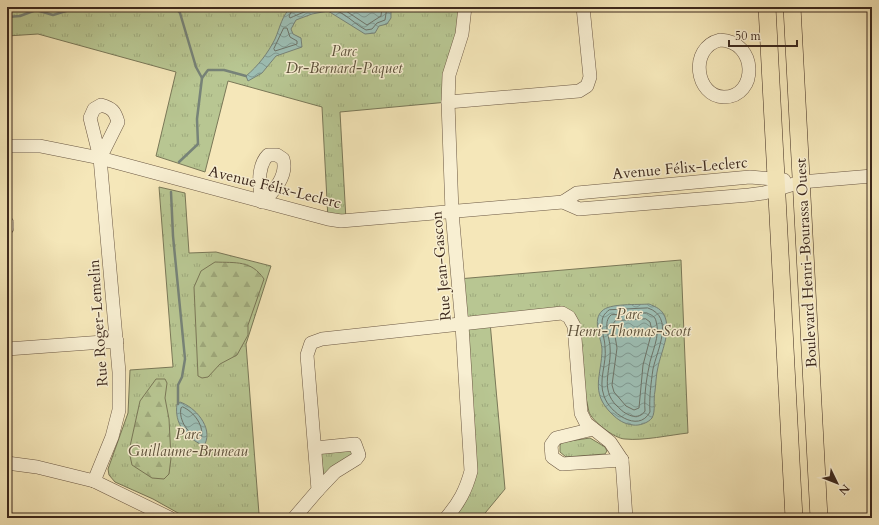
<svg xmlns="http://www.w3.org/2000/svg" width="879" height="525" font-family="Cardo,serif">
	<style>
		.grass { fill: url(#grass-tufts); stroke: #7a7858 }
		.forest { fill: url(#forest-firs); stroke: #7a7858 }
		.water { fill: url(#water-waves); stroke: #778378 }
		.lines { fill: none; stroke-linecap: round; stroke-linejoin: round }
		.shore { stroke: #6d7469; stroke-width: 1 }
		.stream { stroke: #778378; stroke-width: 2.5 }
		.minor-casing { stroke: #6b5844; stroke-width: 14 }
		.major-casing { stroke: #3d291d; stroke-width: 18 }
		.minor { stroke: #f8efd2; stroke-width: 13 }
		.major { stroke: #f5e7b9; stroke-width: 17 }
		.labels { text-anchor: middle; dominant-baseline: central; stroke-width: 3; stroke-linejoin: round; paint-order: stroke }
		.park-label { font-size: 15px; font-style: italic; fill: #5c503a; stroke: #f8efd2 }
		.street-label { font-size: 15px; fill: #3d291d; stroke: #f8efd2 }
	</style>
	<defs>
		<pattern id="grass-tufts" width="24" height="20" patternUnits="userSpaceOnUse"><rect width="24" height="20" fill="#b8c692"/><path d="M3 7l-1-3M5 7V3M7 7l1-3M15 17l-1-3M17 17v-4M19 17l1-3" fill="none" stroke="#9faa7d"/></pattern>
		<pattern id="forest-firs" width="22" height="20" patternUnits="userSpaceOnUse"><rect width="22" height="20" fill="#b8c692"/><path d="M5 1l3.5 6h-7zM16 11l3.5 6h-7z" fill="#9faa7d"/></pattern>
		<pattern id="water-waves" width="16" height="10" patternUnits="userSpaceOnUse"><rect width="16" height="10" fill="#9dbfb5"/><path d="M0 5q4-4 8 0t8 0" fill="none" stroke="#819b93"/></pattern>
	</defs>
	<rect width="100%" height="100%" fill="#f5e7b9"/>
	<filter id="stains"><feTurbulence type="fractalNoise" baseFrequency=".005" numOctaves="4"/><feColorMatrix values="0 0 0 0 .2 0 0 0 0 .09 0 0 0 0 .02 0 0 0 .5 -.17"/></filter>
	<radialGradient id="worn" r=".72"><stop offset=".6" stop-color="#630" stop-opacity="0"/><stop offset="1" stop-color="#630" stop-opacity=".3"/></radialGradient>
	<g class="grass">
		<path d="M7 7H465L448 102 340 112 346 220 328 219 322 107 228 81 205 172 156 156 176 72 38 34 7 36Z"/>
		<path d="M159 187 185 193 189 253 216 252 271 266 246 344 259 514 263 518H187L153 499 115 482 109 475 108 469 128 413 130 370 173 367Z"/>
		<path d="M681 260 688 433C670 435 643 441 625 439 615 439 592 421 589 412L569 317 490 322 505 489 481 518H446L467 488 458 279Z"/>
		<path d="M590 438 605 447 607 451 605 454 566 457 560 452V445L563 442Z"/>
		<path d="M328 450 355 451 324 478 321 455 323 452Z"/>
	</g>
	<g class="forest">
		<path d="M215 262C236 263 251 260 264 279L248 325V335L237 355 220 364 208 377 202 378 198 376 194 287 201 271Z"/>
		<path d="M156 379H165L167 383 165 398 169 419 171 458 169 474 164 479 152 478 132 465 129 451 140 401Z"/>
	</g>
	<g class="water">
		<path d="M292 7H391V18L387 24 379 26 375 33 365 34 328 11 312 14 296 20 291 29 293 34 301 38 302 47 276 56 262 73 248 81 246 76C258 66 268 53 275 39 280 28 282 14 292 7Z"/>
		<path d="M649 304C656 307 662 309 665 317 671 333 661 352 658 367 656 375 656 383 655 391 653 400 656 411 652 418 648 423 639 426 633 425 624 424 618 420 612 414 589 392 602 375 602 349 601 337 592 320 602 311 609 303 638 305 649 304Z"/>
		<path d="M180 402C195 407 213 427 205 444L202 445C186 437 174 424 177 404Z"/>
	</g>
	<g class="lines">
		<g class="shore">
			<path d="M294 7 289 16 290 18C308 10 324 3 343 14 351 19 358 26 366 30L372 29 377 23 385 20 387 7"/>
			<path d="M340 7 367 25 381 16 382 7"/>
			<path d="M284 28H287L290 37 297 41V44L275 51 274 49Z"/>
			<path d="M648 308C675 317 657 350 653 369 651 383 649 398 650 412 638 434 609 412 604 396 598 380 607 364 605 347 605 339 601 331 602 323 602 317 604 314 609 310Z"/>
			<path d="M647 313C651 315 655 316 656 321 661 336 651 353 649 367 646 381 644 397 645 411 642 416 637 417 632 416 625 414 621 410 617 406 599 389 612 368 610 347 610 338 602 322 611 315Z"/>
			<path d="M646 319 650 322 652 331 643 365 639 408 634 410 626 406 614 392 612 385 617 348 613 324 615 321Z"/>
			<path d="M183 407C194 412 205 426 201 439 189 436 178 420 181 408Z"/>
		</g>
		<g class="stream">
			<path d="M91 7 107 10 116 7"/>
			<path d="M140 7H143"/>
			<path d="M175 7 180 13 196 67 202 78"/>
			<path d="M7 17 20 16 36 10 53 15 79 7"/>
			<path d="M179 162 198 144 197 119 202 78 208 70H224L246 76"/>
			<path d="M171 192 173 236 185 359 182 377 178 385V404"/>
		</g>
		<g class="minor-casing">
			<g id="minor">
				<path d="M720 40C758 41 758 97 724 97 696 97 688 48 720 40Z"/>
				<path d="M448 102 579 91 587 86 590 77 583 7"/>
				<path d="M7 146H40L100 158 328 219 341 221 563 202 579 209 749 195 764 193 801 182 872 176"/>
				<path d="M268 155H277L283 159C288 175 274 192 262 202 259 187 257 166 268 155Z"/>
				<path d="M563 202 577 193 750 177 784 180"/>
				<path d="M7 223V228"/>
				<path d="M7 349 117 341"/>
				<path d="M593 429 556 438 551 445 552 457 562 464 622 460"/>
				<path d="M315 448 355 444 359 455 356 459 335 472 318 490"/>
				<path d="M7 463 37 467 94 481 170 518"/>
				<path d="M94 481 112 437 119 410V372L100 158 90 118 94 109 101 105C112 108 115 111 118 122L100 158"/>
				<path d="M294 518 318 490 307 355 311 343 322 339 562 313 569 317 574 326 581 413 586 423 610 442 622 460 626 518"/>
				<path d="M446 518C459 503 466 490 471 471L462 325 452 212 448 102 449 75 462 34 465 7"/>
			</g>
		</g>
		<g class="major-casing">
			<g id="major">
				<path d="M767 7 794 518"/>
				<path d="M792 7 819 518"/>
			</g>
		</g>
		<use href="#minor" class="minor"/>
		<use href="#major" class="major"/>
	</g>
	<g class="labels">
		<g class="park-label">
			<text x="344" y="51">Parc<tspan x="344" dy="17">Dr-Bernard-Paquet</tspan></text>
			<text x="629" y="314">Parc<tspan x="629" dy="17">Henri-Thomas-Scott</tspan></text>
			<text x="188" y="434">Parc<tspan x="188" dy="17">Guillaume-Bruneau</tspan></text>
		</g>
		<g class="street-label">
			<text transform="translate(680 168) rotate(-5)">Avenue Félix-Leclerc</text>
			<text transform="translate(275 187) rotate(14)">Avenue Félix-Leclerc</text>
			<text transform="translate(806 263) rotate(-93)">Boulevard Henri-Bourassa Ouest</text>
			<text transform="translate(441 266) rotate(-95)">Rue Jean-Gascon</text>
			<text transform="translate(98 323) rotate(-94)">Rue Roger-Lemelin</text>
		</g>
	</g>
	<rect width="879" height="525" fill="none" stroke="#f5e7b9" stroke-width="24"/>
	<rect x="8" y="8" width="863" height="509" fill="none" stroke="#3d291d" stroke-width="2"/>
	<rect x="12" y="12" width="855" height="501" fill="none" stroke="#3d291d"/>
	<g transform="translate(837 483) rotate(133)" stroke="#f8efd2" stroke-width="3" paint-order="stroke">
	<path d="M0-3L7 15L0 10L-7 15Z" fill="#3d291d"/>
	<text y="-6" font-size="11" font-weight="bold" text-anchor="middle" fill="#3d291d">N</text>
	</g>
	<path d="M729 40v6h68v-6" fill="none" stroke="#3d291d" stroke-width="2"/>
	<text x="735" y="40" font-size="12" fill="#3d291d" stroke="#f8efd2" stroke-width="3" paint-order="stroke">50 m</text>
	<rect width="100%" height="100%" filter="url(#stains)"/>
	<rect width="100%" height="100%" fill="url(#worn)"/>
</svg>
